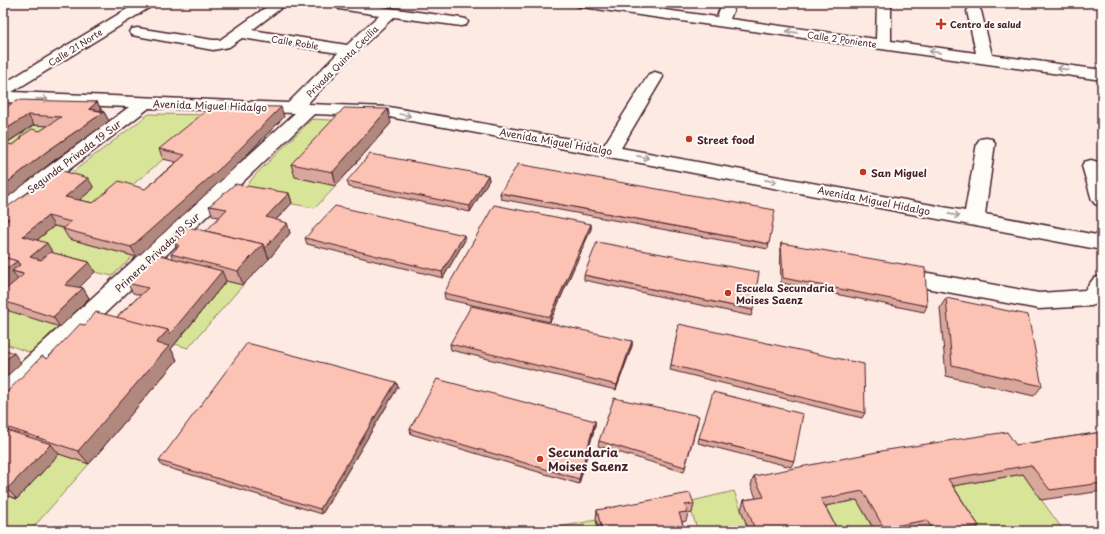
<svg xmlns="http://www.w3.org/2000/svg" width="1105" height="534" font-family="'Playpen Sans',sans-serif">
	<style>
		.green { fill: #d8e598; stroke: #918262 }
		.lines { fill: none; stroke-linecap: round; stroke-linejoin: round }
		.minor-casing { stroke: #4a1f2b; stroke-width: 3 }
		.minor { fill: #fdfcf7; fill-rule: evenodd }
		.wall { fill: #d9a79b; stroke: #4a1f2b; fill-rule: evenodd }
		.shaded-wall { fill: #b0887e; stroke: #4a1f2b }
		.building { fill: #fcc2b4; stroke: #4a1f2b }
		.oneway { stroke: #ac999b }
		.poi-dot { fill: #c8321e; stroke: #fdfcf7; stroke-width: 1.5 }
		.labels { text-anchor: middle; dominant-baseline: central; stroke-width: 4; stroke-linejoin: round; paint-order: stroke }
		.far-poi-label { font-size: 9px; font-weight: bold; fill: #4a1f2b; stroke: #fdfcf7; text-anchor: start }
		.far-street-label { font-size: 9px; fill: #4a1f2b; stroke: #fdfcf7 }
		.street-label { font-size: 10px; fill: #4a1f2b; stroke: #fdfcf7 }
		.poi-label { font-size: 10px; font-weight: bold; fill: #4a1f2b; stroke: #fdfcf7; text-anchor: start }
		.near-poi-label { font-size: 12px; font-weight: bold; fill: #4a1f2b; stroke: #fdfcf7; text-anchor: start }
	</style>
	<rect width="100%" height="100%" fill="#fdebe3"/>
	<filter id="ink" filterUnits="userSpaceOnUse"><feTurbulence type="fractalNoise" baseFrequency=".025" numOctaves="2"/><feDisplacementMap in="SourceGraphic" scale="8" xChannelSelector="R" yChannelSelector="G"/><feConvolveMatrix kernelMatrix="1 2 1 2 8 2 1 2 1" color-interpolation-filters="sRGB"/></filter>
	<g filter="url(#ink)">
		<g class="green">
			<path d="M149 114 216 115 112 202 71 207 93 188 62 180Z"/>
			<path d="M312 119 347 121 296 177 336 186 315 208 239 194 258 172Z"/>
			<path d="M34 125 66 127 26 147 3 145Z"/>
			<path d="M54 226 77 232 70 239 133 256 112 276 45 260 30 246Z"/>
			<path d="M226 281 243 285 188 348 175 344Z"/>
			<path d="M3 306 58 326 31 353 3 343Z"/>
			<path d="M59 454 89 464 30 531H3V494L17 499Z"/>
			<path d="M1023 474 1063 530 968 531 942 488Z"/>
			<path d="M734 491 749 531H698L688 502Z"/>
			<path d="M857 500 874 531H828L816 508Z"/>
			<path d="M596 520 599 531H539Z"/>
		</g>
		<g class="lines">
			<g class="minor-casing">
				<g id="minor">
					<path d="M137 3H154L152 6 12 92 288 103 338 53 242 38 229 47 213 50 137 36 132 35 130 32 132 29 137 28 213 40H220L272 3H284L285 5 252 30 347 45 379 15 339 9 337 6 339 3H353L461 18 466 19 468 22 466 25 461 26 394 17 355 53 307 104 389 107 604 145 649 74 655 72 661 74 663 77 621 148 965 211 977 143 980 139 986 138 992 139 995 143 985 214 1102 236V250L609 157 389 117 314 114 12 402 3 406V379L295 113 149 108 10 215 3 216V200L129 107 3 102V84Z"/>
					<path d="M575 3H612L717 17 722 3H736L730 19 876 39 877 3H891V41L976 53 967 11 969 8 974 7 979 8 981 11 992 55 1102 70V80L582 7 577 6Z"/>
					<path d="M1091 160 1098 162 1102 171V206L1095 204 1092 200 1082 166 1084 162Z"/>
					<path d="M928 273 1039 293 1085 290 1094 278 1102 276C1102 290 1105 302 1091 306L1039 309 920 287 917 281 920 275Z"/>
				</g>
			</g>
			<use href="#minor" class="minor"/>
		</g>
		<g class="wall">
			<path d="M97 102 102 111 104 112 109 121 52 162 3 201V106H8ZM34 125 49 126 40 131 20 137 21 139 13 145 5 144Z"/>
			<path d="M284 117 228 174 137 257 69 239 63 229 64 228 54 226 37 240 53 253 89 262 95 272 80 287 83 288 89 298 60 327 3 309V210L94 188 79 200 93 203 145 189 176 162 163 159 159 149Z"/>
			<path d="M391 123 336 186 295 177 291 164Z"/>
			<path d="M488 175 489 180 470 212 349 187 347 181Z"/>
			<path d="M289 193 292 203 276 220 287 223 290 233 269 259 243 285 226 281 171 349 177 360 89 464 59 454 17 499 3 494V396L85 325 116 318 140 295 133 293 127 283 173 259 171 254 177 248 174 242 177 239 174 233 206 231 220 217 213 216 209 206Z"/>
			<path d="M500 193 769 244 768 249 501 199Z"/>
			<path d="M591 224V229L550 322 445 299 444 293Z"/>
			<path d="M305 238 465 240 443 278 307 244Z"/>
			<path d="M781 243 927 306 924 312 781 283 780 249Z"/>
			<path d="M584 275 753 310 751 316 584 280Z"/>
			<path d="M946 298 1042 386 1034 396 946 376 940 308Z"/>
			<path d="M679 324 865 413 862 418 670 370Z"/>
			<path d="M632 341V346L616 390 451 350 450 344Z"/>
			<path d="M396 382 398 387 322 514 162 466 159 461Z"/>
			<path d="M595 421V426L579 484 411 434 410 429Z"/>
			<path d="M698 421 684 472 598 446 599 441Z"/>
			<path d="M1102 432V491L1041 500 1023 474 953 486 979 526 975 531H921V530L913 531H875L857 500 825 506 838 531 748 529 741 509 744 500 756 498 751 485 754 476 1016 445Z"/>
			<path d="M699 438 794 461 791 467 698 443Z"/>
			<path d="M694 504 692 513 688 514 686 521 682 522 684 528 693 531H599L596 520 597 510Z"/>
		</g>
		<g class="shaded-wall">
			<path d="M97 102 102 111 89 109Z"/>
			<path d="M281 107 284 117 228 174 137 257 131 247Z"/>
			<path d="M388 109 391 123 336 186 333 172Z"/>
			<path d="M104 112 109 121 52 162 3 201V186L46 152Z"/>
			<path d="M28 115 34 125 3 145V131Z"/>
			<path d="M488 175 489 180 470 212V206Z"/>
			<path d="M88 178 94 188 71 207 65 197Z"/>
			<path d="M289 193 292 203 269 227 266 217Z"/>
			<path d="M48 216 54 226 30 246 23 236Z"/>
			<path d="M287 223 290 233 269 259 265 248Z"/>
			<path d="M591 224V229L550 322V317Z"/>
			<path d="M464 235 465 240 443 278 442 272Z"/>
			<path d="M47 243 53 253 36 267 30 257Z"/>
			<path d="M263 244 269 259 243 285 238 271Z"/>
			<path d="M17 261 27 275 12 271 19 281 3 295V272Z"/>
			<path d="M89 262 95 272 72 295 65 285Z"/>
			<path d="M222 271 226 281 171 349 177 360 89 464 78 451 156 343Z"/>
			<path d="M83 288 89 298 60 327 53 317Z"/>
			<path d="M632 341V346L616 390 617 385Z"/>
			<path d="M14 353 21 363 3 380V362Z"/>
			<path d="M396 382 398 387 322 514 320 509Z"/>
			<path d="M595 421V426L579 484V479Z"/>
			<path d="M51 444 59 454 17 499 7 489Z"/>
		</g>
		<g class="building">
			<path d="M17 100 97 102 89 109 104 112 46 152 3 186V143L13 145 22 138 20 137 32 129 40 131 61 117 28 115 3 131V106H8Z"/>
			<path d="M212 106 281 107 225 164 131 247 63 229 71 222 48 216 23 236 47 243 30 257 41 260 50 252 89 262 65 285 83 288 53 317 3 301V288L5 290 24 274 12 271 20 265 17 261 3 257V224L9 219 3 218V210L59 170 88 178 65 197 93 203 119 181 145 189 185 155 159 149Z"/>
			<path d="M344 108 388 109 333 172 291 164Z"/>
			<path d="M370 154 488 175 470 206 347 181Z"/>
			<path d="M518 164 775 210 769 244 500 193Z"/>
			<path d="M235 184 289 193 266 217 287 223 265 248 263 244 206 231 227 209 209 206Z"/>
			<path d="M494 205 591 224 550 317 444 293Z"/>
			<path d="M335 206 464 235 442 272 305 238Z"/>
			<path d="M183 226 263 244 238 271 171 254 179 246 174 242 181 236 174 233Z"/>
			<path d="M597 242 759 272 753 310 584 275Z"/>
			<path d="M781 243 925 268 927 306 783 278Z"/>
			<path d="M156 254 222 271 170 334 168 330 116 318 148 288 127 283Z"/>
			<path d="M3 257 17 261 3 272Z"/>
			<path d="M946 298 1028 315 1042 386 952 365Z"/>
			<path d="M471 306 632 341 617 385 450 344Z"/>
			<path d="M96 312 168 330 156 343 169 346 78 451 3 426V396L42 356 47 359 80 324 85 325Z"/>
			<path d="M679 324 864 364 865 413 671 365Z"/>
			<path d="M247 343 396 382 320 509 159 461Z"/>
			<path d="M3 349 14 353 3 362Z"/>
			<path d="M437 379 595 421 579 479 410 429Z"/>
			<path d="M713 392 803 414 794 461 699 438Z"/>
			<path d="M614 398 699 416 685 467 599 441Z"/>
			<path d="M3 429 51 444 7 489 3 488Z"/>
			<path d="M1007 432 1016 445 1102 432V483L1050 490 1031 465 948 479 979 526 944 531H933L927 520 884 528 863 491 821 499 838 531H736L754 527 744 500 764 497 754 476 887 450Z"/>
			<path d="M690 493 694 504 685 505 688 512 679 513 684 528 692 527 693 531H602L597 510Z"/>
		</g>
		<defs><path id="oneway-shaft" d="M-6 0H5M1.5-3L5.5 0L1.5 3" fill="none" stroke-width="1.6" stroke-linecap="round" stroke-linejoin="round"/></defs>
		<g class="oneway">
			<use href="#oneway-shaft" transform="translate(792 32) rotate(-172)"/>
			<use href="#oneway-shaft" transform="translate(935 52) rotate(-172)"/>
			<use href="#oneway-shaft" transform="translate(1063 69) rotate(-172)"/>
			<use href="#oneway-shaft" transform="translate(42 99) rotate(2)"/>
			<use href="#oneway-shaft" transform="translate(405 115) rotate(10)"/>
			<use href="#oneway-shaft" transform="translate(643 157) rotate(11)"/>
			<use href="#oneway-shaft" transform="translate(771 181) rotate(11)"/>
			<use href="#oneway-shaft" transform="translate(954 215) rotate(11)"/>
		</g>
	</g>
	<g class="poi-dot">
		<path d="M939 18h4v4h4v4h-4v4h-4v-4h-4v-4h4z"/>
		<circle cx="689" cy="139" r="4"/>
		<circle cx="863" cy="172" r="4"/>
		<circle cx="728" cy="293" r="4"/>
		<circle cx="540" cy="459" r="4"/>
	</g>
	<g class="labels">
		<g class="far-poi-label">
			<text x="950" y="24">Centro de salud</text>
		</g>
		<g class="far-street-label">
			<text transform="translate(842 39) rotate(8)">Calle 2 Poniente</text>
			<text transform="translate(295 42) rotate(9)">Calle Roble</text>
			<text transform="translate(75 47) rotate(-32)">Calle 21 Norte</text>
			<text transform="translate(342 61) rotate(-45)">Privada Quinta Cecilia</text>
		</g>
		<g class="street-label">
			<text transform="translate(210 105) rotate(2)">Avenida Miguel Hidalgo</text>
			<text transform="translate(556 141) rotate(10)">Avenida Miguel Hidalgo</text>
			<text transform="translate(74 156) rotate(-37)">Segunda Privada 19 Sur</text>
			<text transform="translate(874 200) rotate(11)">Avenida Miguel Hidalgo</text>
			<text transform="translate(157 252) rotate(-43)">Primera Privada 19 Sur</text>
		</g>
		<g class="poi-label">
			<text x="697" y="139">Street food</text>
			<text x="871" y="172">San Miguel</text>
			<text x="736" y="287">Escuela Secundaria<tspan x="736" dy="12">Moises Saenz</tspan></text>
		</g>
		<g class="near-poi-label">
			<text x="548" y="452">Secundaria<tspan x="548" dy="14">Moises Saenz</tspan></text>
		</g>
	</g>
	<rect width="1105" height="534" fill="none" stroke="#fdfcf7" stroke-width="16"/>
	<rect x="8" y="8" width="1089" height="518" fill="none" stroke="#4a1f2b" stroke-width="1.5" filter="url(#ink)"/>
</svg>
